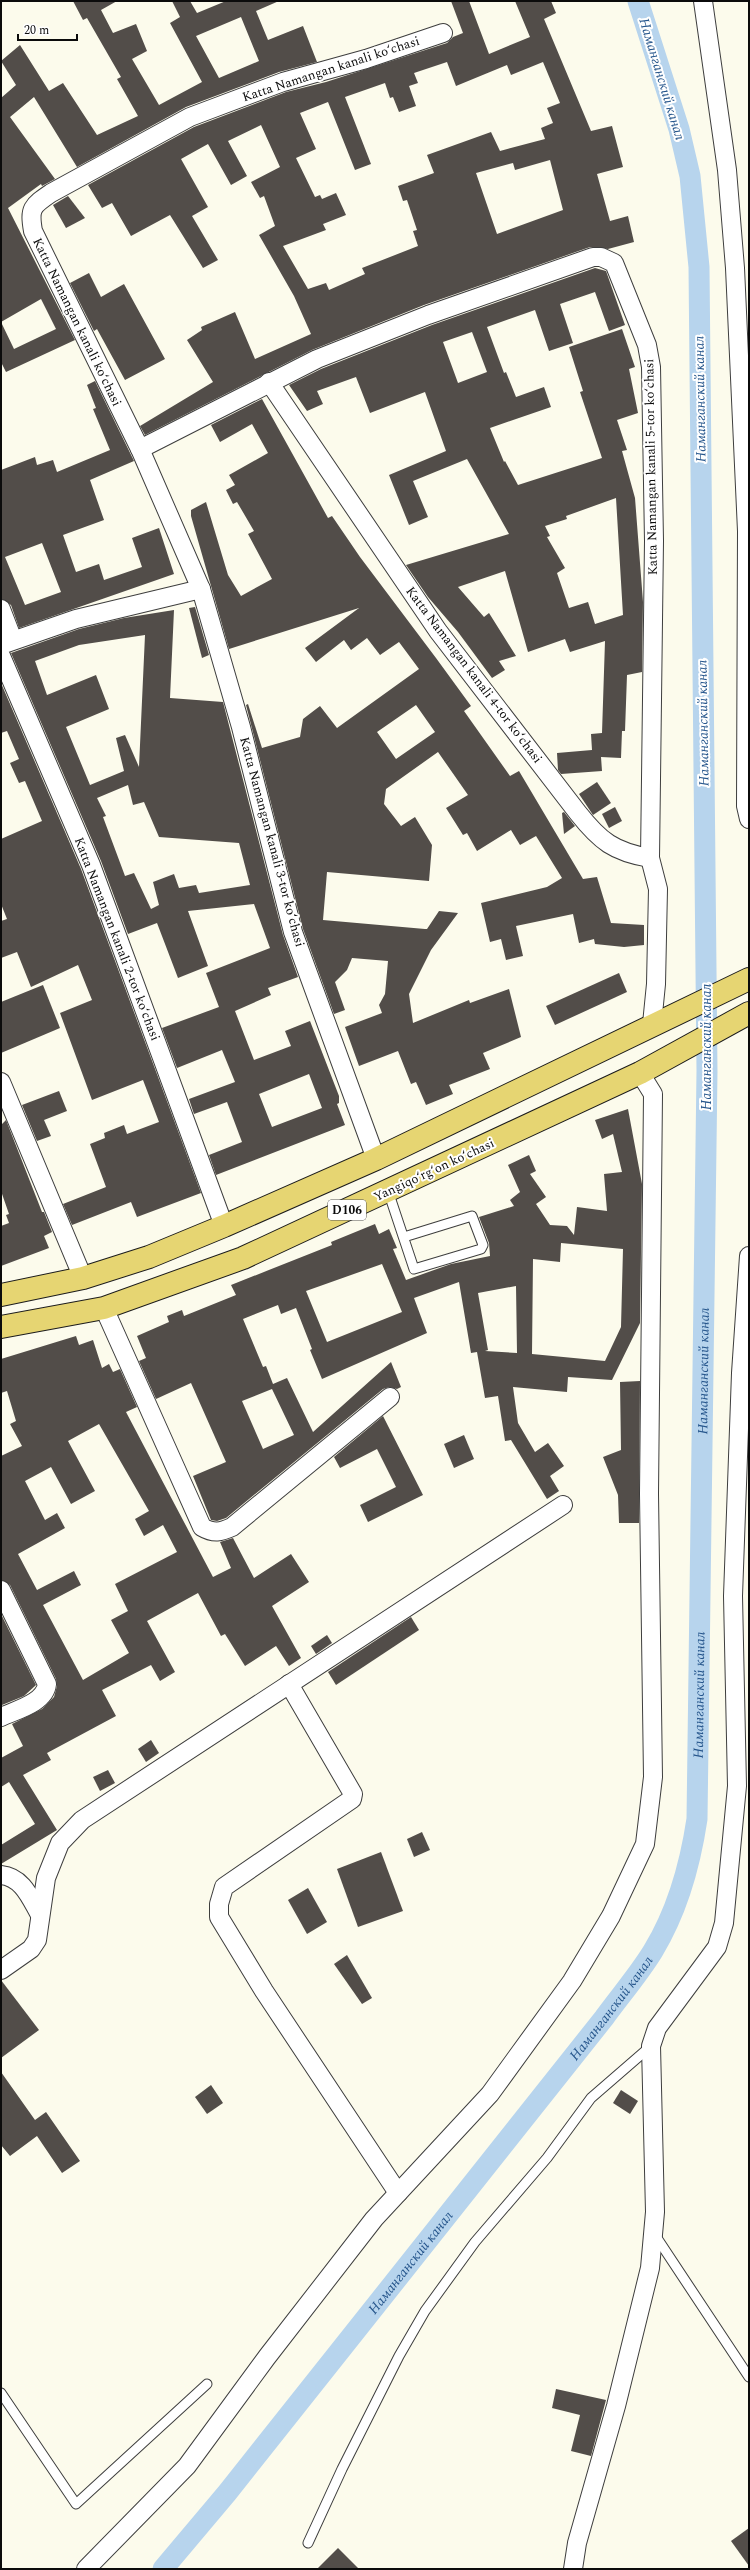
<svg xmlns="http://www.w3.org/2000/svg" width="750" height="2570" font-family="Spectral,serif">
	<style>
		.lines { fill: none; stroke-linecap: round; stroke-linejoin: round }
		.canal { stroke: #b7d4ed; stroke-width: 21 }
		.building { fill: #524d49; fill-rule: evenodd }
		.service-casing { stroke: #3e3e3e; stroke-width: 11 }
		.minor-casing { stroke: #3e3e3e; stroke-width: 20 }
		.primary-casing { stroke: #1c1c1c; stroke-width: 24 }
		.service { stroke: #fff; stroke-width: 9 }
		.minor { stroke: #fff; stroke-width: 18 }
		.primary { stroke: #e6d572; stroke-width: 22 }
		.labels { text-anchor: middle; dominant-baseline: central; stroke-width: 4; stroke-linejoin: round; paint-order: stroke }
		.shield { fill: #fff; stroke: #545454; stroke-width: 1 }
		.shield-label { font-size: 12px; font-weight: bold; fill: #0b0b0b }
		.street-label { font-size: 13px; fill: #0b0b0b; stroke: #fff }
		.water-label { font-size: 14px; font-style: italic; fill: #26568c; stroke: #fff }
	</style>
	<rect width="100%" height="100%" fill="#fcfbec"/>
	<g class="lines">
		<path class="canal" id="s1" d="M163 2569 227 2493 604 2018C620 1996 639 1974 653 1951 678 1910 690 1866 697 1819L707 1071 699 267 690 176 679 129 638 1"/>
	</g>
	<g class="building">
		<path d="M73 1H117L101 10 113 33 136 24 147 51 132 59 159 105 202 82 170 23 180 17 172 1H190L197 13 226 1H279L256 11 268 40 303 26 317 62 279 72 186 107 77 167 34 97 10 117 55 179 42 186 41 184 8 208 75 340 6 372 1 362V98L16 85 1 61 20 45 49 91 63 83 97 135 138 116 117 79 121 77 87 18 83 20ZM241 17 259 61 219 78 196 36ZM41 299 56 329 14 349 1 322Z"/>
		<path d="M451 1H469L489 54 530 37 515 1H551L556 13 544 19 591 131 612 126 623 167 597 174 610 221 628 216 634 242 608 249 590 247 424 305 312 350 145 435 140 426 213 382 187 340 202 330 201 327 235 312 255 359 311 334 294 296 259 235 275 226 264 196 260 198 251 182 280 167 261 125 228 141 247 176 231 185 208 144 181 159 208 207 192 216 218 260 203 268 170 215 131 236 112 203 102 208 88 185 194 127 286 92 326 82 447 43 453 37 463 33ZM447 62 456 86 507 65 511 75 543 62 560 103 547 108 553 123 541 128 545 139 500 151 491 132 427 155 434 173 398 186 403 201 407 200 417 230 413 231 418 246 362 268 365 274 329 290 326 283 308 289 283 246 326 230 323 224 346 215 336 193 322 199 320 195 315 197 296 158 316 149 300 113 328 102 355 170 371 164 345 97 385 83 390 98 393 97 399 112 416 106 409 86 418 83 414 73ZM550 160 563 210 497 234 476 173 513 163 515 170Z"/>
		<path d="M68 196 85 218 66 228 53 205Z"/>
		<path d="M595 268 606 271 625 325 609 331 595 292 560 304 573 343 549 351 535 310 487 327 504 373 506 372 516 397 544 387 551 407 490 428 504 462 505 461 518 485 602 458 580 392 583 391 569 347 622 329 635 367 629 369 638 413 617 420 627 450 622 451 635 498 643 602 642 672 627 675 625 731H622L621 758 601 757 602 771 561 774 558 770 557 753 592 750 591 734 602 733 605 641 570 652 565 639 528 652 505 571 458 587 484 617 489 613 516 656 499 661 505 670 492 678 458 632 428 597 406 565 509 534 467 459 413 481 428 517 409 525 389 475 446 451 425 392 370 413 356 377 317 391 323 404 307 411 289 385 321 369 432 325ZM472 332 487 372 458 383 443 342ZM616 498 623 615 595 624 588 602 569 608 557 573 565 568 547 537 550 536 545 526 567 519 566 516Z"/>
		<path d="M89 273 101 297 124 284 165 359 125 380 97 329 94 331 70 283Z"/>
		<path d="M95 381 134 461 90 480 104 520 63 535 76 572 99 564 104 580 142 567 132 538 159 528 174 574 19 628 11 605 1 599V470L35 457 37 465 53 460 57 472 110 450 93 409 96 408 87 385ZM42 543 61 592 25 605 5 557Z"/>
		<path d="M262 399 328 518 332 516 360 557 436 658 471 706 464 711 510 776 519 771 583 879 597 877 611 923 644 925V945L624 947 595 944 594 939 579 943 573 914 516 926 523 956 506 960 501 939 490 942 481 903 547 887 562 878 536 836 520 845 511 830 477 851 467 833 463 835 446 808 468 795 438 752 386 789 384 804 401 826 415 817 432 845 429 881 327 872 323 920 425 929H427L439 911 458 913 431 950 409 994 413 1023 469 1000 470 1003 509 989 521 1037 483 1053 490 1069 449 1085 453 1094 426 1105 416 1082 411 1084 398 1051 359 1066 345 1027 382 1013 379 1005 385 994 388 961 352 958 347 970 335 982 345 1010 334 1014 303 929 246 705 248 704 262 748 300 737 303 719 320 706 337 728 419 669 399 642 380 655 367 638 351 650 344 640 316 662 305 648 359 608 229 649 191 516V510L206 502 228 575 241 596 272 579 248 534 254 531 237 502 233 504 226 490 235 485 229 475 268 453 252 424 220 442 211 425ZM416 705 435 732 396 759 377 732Z"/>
		<path d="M195 607 209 655 202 658 189 608Z"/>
		<path d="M174 610 170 698 223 702 283 935 298 977 268 988 271 995 235 1011 254 1060 291 1046 285 1031 310 1021 339 1096V1103L337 1104 345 1125 216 1175 209 1155 242 1142 227 1102 194 1114 189 1099 235 1082 222 1050 177 1068 162 1028 219 1007 206 973 270 948 254 904 188 911 208 966 178 978 157 923 128 934 101 861 11 653 79 629 124 618ZM145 635 139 767 125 735 116 738 124 771 90 785 66 727 109 709 96 675 47 695 35 661 79 645ZM128 785 133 805 144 802 159 837 239 843 250 885 199 893 196 885 179 888 174 874 153 882 159 905 151 909 134 873 125 876 103 817 106 816 97 798ZM309 1074 322 1108 272 1127 259 1094Z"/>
		<path d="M1 683 81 869 201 1193 137 1217 131 1202 72 1225 63 1204 106 1187 90 1144 105 1138 104 1133 124 1125 127 1134 159 1122 143 1080 92 1100 60 1013 92 1000 78 965 31 987 17 952 1 958V921L7 919 1 904V839L42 821 25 781 19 783 10 763 19 759 7 731 1 733Z"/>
		<path d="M597 782 611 803 593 815 579 794Z"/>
		<path d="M615 807 622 821 609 828 602 814Z"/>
		<path d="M564 812 575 826 564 834 562 813Z"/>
		<path d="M619 973 627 992 555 1025 546 1006Z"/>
		<path d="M43 985 60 1028 1 1053V1002Z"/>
		<path d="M59 1091 67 1111 44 1120 51 1136 37 1141 22 1105Z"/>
		<path d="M628 1109 642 1184 640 1323 612 1380 568 1377 567 1392 513 1387 518 1423 535 1452 548 1443 564 1466 550 1476 559 1491 547 1499 511 1440 505 1441 498 1396 485 1398 477 1352 471 1353 459 1282 414 1298 427 1333 322 1379 310 1350 312 1349 296 1308 281 1314 278 1305 243 1319 263 1367 266 1366 273 1384 287 1378 313 1432 391 1362 401 1387 397 1389 389 1387 383 1389 226 1518 217 1521 211 1520 193 1476 226 1462 191 1383 156 1399 139 1361 146 1358 137 1336 169 1322 167 1316 182 1310 184 1316 236 1295 231 1285 332 1245 331 1242 375 1224 379 1234 389 1229 397 1248 393 1249 406 1280 451 1264 490 1256 489 1243 479 1217 514 1206 510 1200 520 1192 508 1165 529 1155 536 1171 530 1174 546 1197 536 1204 550 1225 567 1226 574 1235 577 1207 607 1211 604 1174 622 1172 613 1134 602 1139 595 1120ZM561 1243 623 1249 621 1327 605 1361 532 1354 533 1259 560 1262ZM382 1264 402 1312 327 1342 306 1291ZM516 1286 517 1353 485 1351 488 1350 478 1293ZM272 1389 294 1435 263 1449 242 1401Z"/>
		<path d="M6 1120 42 1212H44L52 1232 44 1236 49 1248 1 1266V1226L9 1223 6 1215 9 1214 1 1191V1125Z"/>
		<path d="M76 1336 79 1345 93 1340 102 1368 109 1364 113 1372 120 1369 137 1407 126 1412 213 1577 231 1568 220 1542 233 1538 254 1578 291 1554 309 1582 272 1606 301 1658 289 1666 276 1646 245 1666 225 1634 221 1636 198 1593 147 1621 175 1672 160 1681 151 1665 102 1690 116 1716 47 1753 51 1760 23 1775 57 1830 1 1864V1845L35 1824 9 1782 1 1787V1758L23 1746 12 1724 42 1709 54 1697 57 1686 56 1679 10 1585 1 1580V1456L22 1446 10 1424 16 1421 7 1391 1 1393V1359ZM99 1424 149 1511 135 1519 144 1536 163 1525 177 1552 115 1584 128 1611 111 1620 129 1653 83 1680 43 1605 81 1585 74 1571 37 1590 18 1554 65 1528 57 1513 45 1520 25 1481 51 1467 71 1504 95 1491 68 1441Z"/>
		<path d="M640 1381 639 1523H619L618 1495 603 1457 621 1450 620 1382Z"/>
		<path d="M383 1416 423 1495 368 1522 360 1505 396 1487 377 1449 340 1468 334 1457Z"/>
		<path d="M464 1435 474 1459 454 1468 444 1444Z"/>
		<path d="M1 1614 36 1685 24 1696 2 1705Z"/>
		<path d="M411 1617 419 1630 336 1685 328 1672Z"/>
		<path d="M327 1635 332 1643 316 1654 311 1646Z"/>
		<path d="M151 1740 159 1753 146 1762 138 1749Z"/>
		<path d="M108 1770 115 1783 100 1791 93 1777Z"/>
		<path d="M422 1832 430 1850 414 1857 407 1839Z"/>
		<path d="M381 1852 403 1911 358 1927 337 1869Z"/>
		<path d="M308 1888 327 1922 307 1934 288 1900Z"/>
		<path d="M347 1955 372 1998 362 2004 334 1964Z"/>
		<path d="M1 1980 39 2030 1 2058Z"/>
		<path d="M1 2072 35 2120 46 2112 80 2161 62 2173 37 2136 10 2156 1 2145Z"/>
		<path d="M211 2085 223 2103 207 2114 195 2097Z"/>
		<path d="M621 2090 638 2101 630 2114 613 2103Z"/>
		<path d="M556 2389 606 2400 591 2456 571 2451 580 2415 552 2408Z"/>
		<path d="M749 2528V2566L731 2541Z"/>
		<path d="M338 2548 359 2569H317Z"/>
	</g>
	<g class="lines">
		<g class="service-casing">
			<g id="service">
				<path d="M388 1191 414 1269 481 1249 483 1245 472 1216 404 1237"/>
				<path d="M655 2235 749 2377"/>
				<path d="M1 2393 76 2504 207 2384"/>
				<path d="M308 2543 342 2469 399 2356 425 2311 475 2242 547 2158 591 2098 651 2046"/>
			</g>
		</g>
		<g class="minor-casing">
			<g id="minor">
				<path d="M703 1 727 170 735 268 747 531 746 806 749 819"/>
				<path d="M269 382 438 631 578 813C600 841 614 852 650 858"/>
				<path d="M140 449 317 359 428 315 593 257H601L614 263 647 345 651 367 654 541 650 858 658 889 656 984 652 1024"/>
				<path d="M1 609 13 640"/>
				<path d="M1 645 76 619 201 589"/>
				<path d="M1 656 91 865 224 1226"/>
				<path d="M1 1082 83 1278"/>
				<path d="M376 1159 293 932 241 727 201 589 140 449 33 231C29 208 32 206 51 193L190 117 283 82 366 59 443 33"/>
				<path d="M104 1308 202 1527C214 1534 221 1532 232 1527L390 1397"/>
				<path d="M1 1590 47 1684C45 1703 16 1710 1 1717"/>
				<path d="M289 1684 353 1794 352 1799 224 1887 219 1904V1917L264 1991 398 2193"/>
				<path d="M1 1875C22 1877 30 1897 39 1913"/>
				<path d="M1 1970 31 1949 37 1940 46 1878 60 1843 82 1820 563 1505"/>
				<path d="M86 2569 187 2466 267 2357 374 2219 490 2094 572 1981 611 1916 645 1844 653 1777 649 1494 653 1094 640 1073"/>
				<path d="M573 2569 577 2543 616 2406 650 2268 655 2212 651 2046 657 2028 717 1947 724 1923 737 1786 733 1596 741 1373 749 1256"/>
			</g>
		</g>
		<g class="primary-casing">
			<g id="primary">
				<path d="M1 1295 83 1278 149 1257 224 1226 376 1159 749 979"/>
				<path d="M1 1327 104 1308 243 1258 640 1073 749 1013"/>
			</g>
		</g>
		<use href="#service" class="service"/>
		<use href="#minor" class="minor"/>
		<use href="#primary" class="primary"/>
	</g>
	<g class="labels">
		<rect class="shield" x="328" y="1200" width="38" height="20" rx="3"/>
		<g class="shield-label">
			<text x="347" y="1210">D106</text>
		</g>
		<g class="street-label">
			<text transform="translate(331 69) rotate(-18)">Katta Namangan kanali koʻchasi</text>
			<text transform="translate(77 322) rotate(64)">Katta Namangan kanali koʻchasi</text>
			<text transform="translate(651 467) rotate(-91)">Katta Namangan kanali 5-tor koʻchasi</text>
			<text transform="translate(474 675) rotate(53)">Katta Namangan kanali 4-tor koʻchasi</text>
			<text transform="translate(272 842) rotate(75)">Katta Namangan kanali 3-tor koʻchasi</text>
			<text transform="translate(117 939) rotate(69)">Katta Namangan kanali 2-tor koʻchasi</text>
			<text transform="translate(434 1170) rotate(-25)">Yangiqoʻrgʻon koʻchasi</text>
		</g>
		<g class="water-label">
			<text transform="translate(662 79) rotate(73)">Наманганский канал</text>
			<text transform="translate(700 399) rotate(-91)">Наманганский канал</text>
			<text transform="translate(703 723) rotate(-91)">Наманганский канал</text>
			<text transform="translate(706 1047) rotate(-90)">Наманганский канал</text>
			<text stroke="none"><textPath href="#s1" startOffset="1377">Наманганский канал</textPath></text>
			<text stroke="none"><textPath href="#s1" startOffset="1053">Наманганский канал</textPath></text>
			<text stroke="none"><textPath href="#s1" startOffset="718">Наманганский канал</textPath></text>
			<text stroke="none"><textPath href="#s1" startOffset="394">Наманганский канал</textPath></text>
		</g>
	</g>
	<rect width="750" height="2570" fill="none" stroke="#0b0b0b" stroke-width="4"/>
	<path d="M18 34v6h59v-6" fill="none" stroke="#0b0b0b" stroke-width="2"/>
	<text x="24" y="34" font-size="12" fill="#0b0b0b" stroke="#ffffff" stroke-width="3" paint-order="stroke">20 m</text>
</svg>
